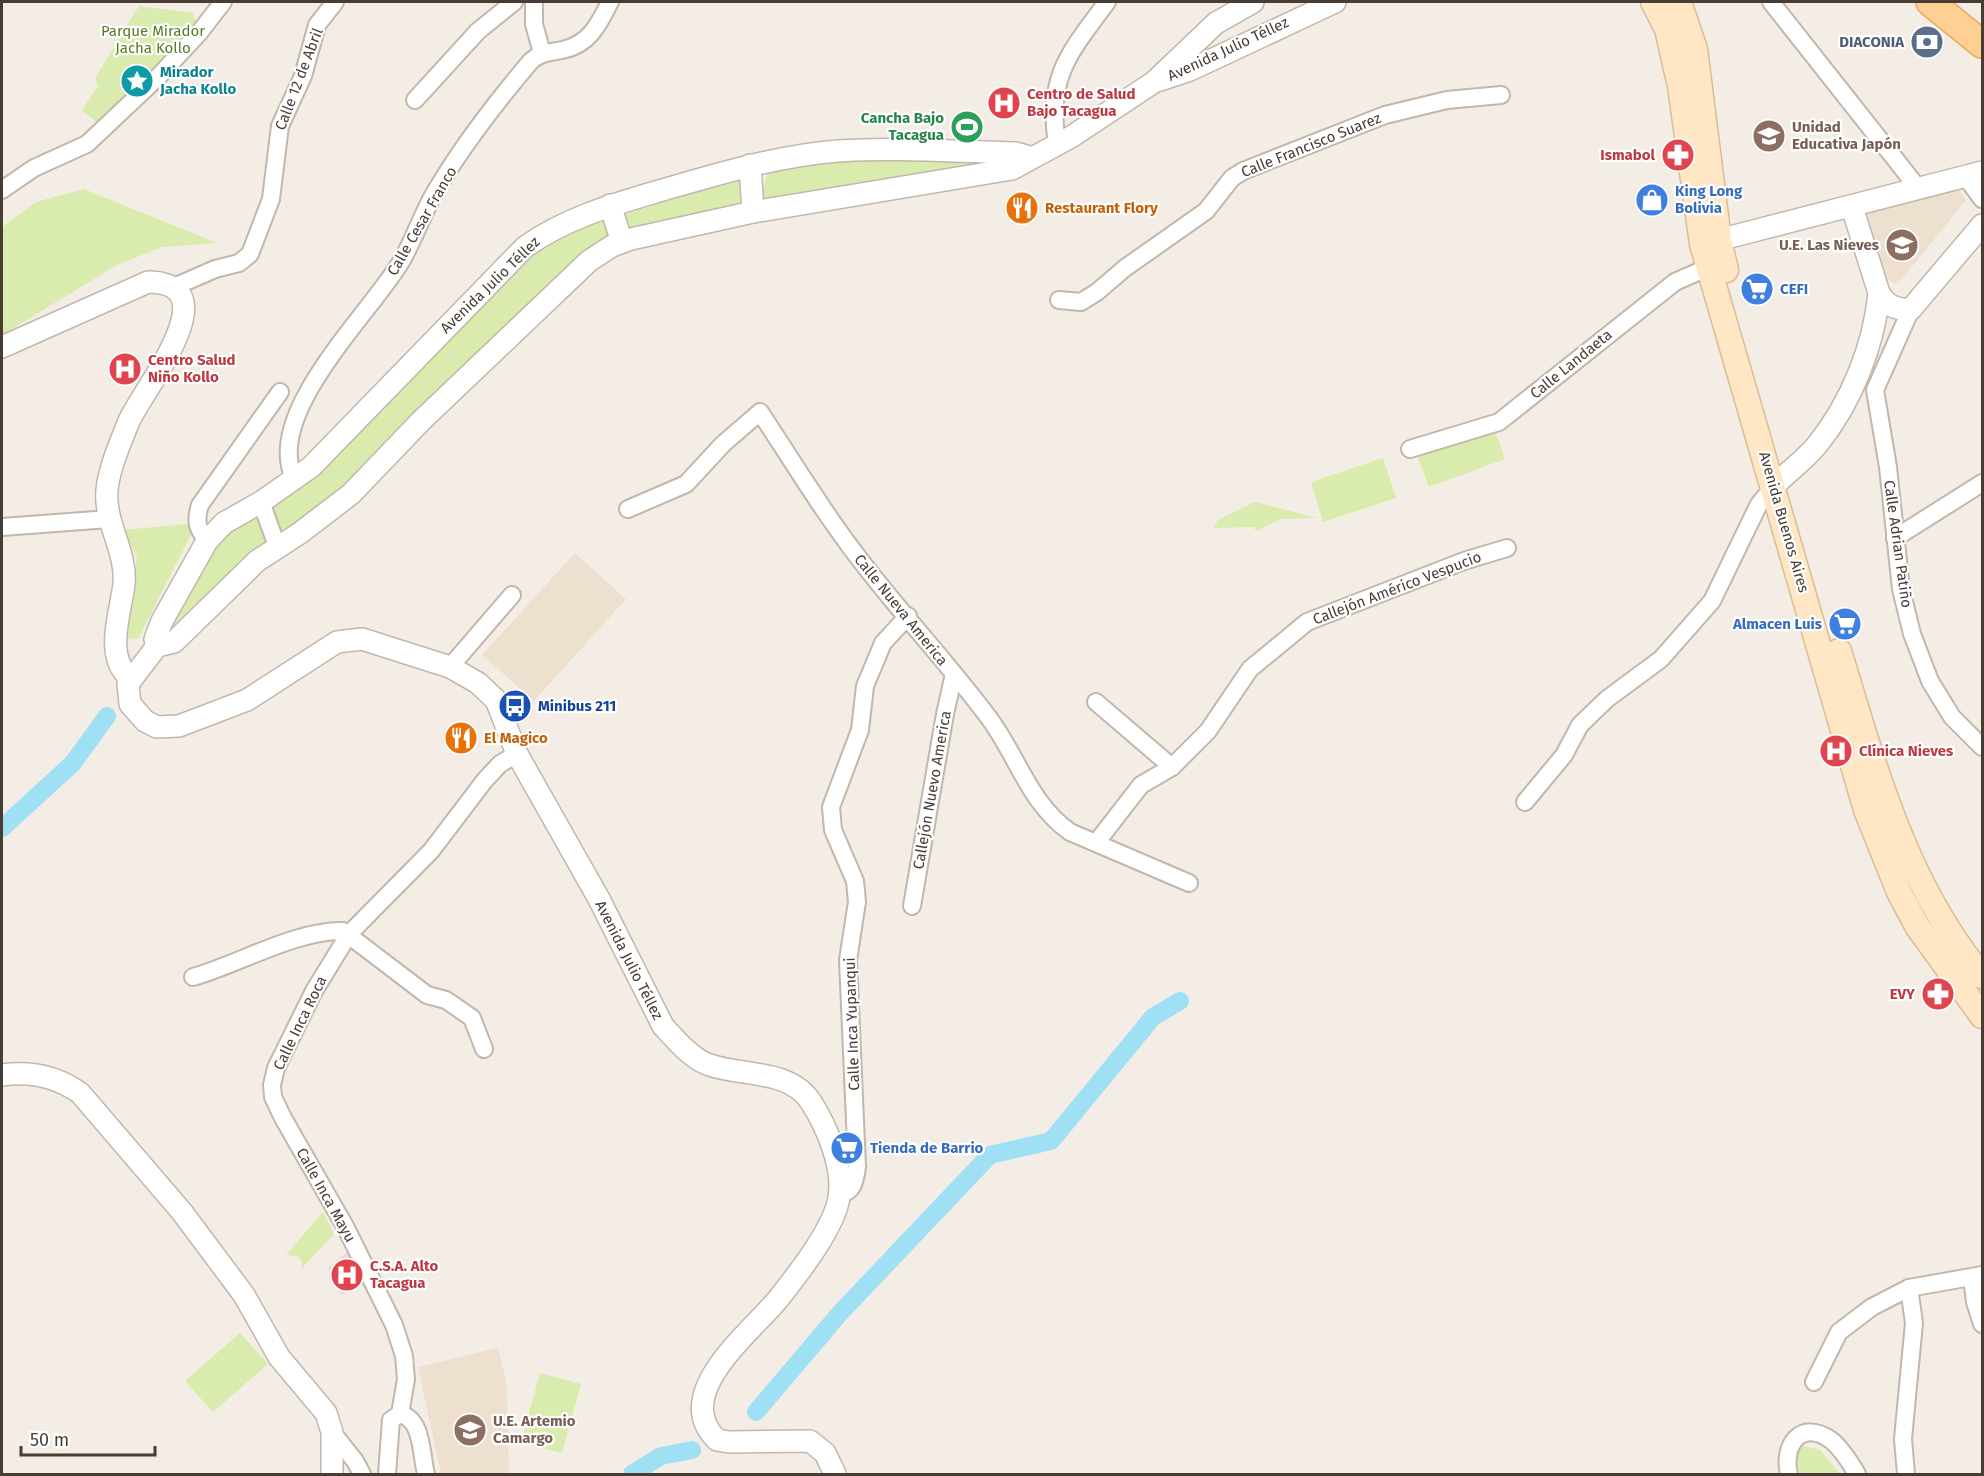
<svg xmlns="http://www.w3.org/2000/svg" width="1984" height="1476" font-family="'Fira Sans',sans-serif">
	<style>
		.education { fill: #eee0cf }
		.medical { fill: #f5d9da }
		.green { fill: #d9ebad }
		.lines { fill: none; stroke-linecap: round; stroke-linejoin: round }
		.canal { stroke: #9fe0f4; stroke-width: 18 }
		.minor-casing { stroke: #c3b6ab; stroke-width: 20 }
		.tertiary-casing { stroke: #c3b6ab; stroke-width: 24 }
		.secondary-casing { stroke: #dabc95; stroke-width: 27 }
		.primary-casing { stroke: #eaa95e; stroke-width: 30 }
		.minor { stroke: #fff; stroke-width: 16 }
		.tertiary { stroke: #fff; stroke-width: 21 }
		.secondary { stroke: #ffe7c5; stroke-width: 24 }
		.primary { stroke: #ffcf94; stroke-width: 27 }
		.labels { text-anchor: middle; dominant-baseline: central; stroke-width: 4.5; stroke-linejoin: round; paint-order: stroke }
		.park-label { font-size: 15px; fill: #557c25; stroke: #fff }
		.service-label { font-size: 15px; font-weight: bold; fill: #4e5e75; stroke: #fff; text-anchor: end }
		.street-label { font-size: 15px; fill: #473d35; stroke: #fff }
		.culture-label { font-size: 15px; font-weight: bold; fill: #0d838f; stroke: #fff; text-anchor: start }
		.health-label { font-size: 15px; font-weight: bold; fill: #be3a42; stroke: #fff; text-anchor: start }
		.leisure-label { font-size: 15px; font-weight: bold; fill: #27864d; stroke: #fff; text-anchor: end }
		.education-label { font-size: 15px; font-weight: bold; fill: #785e54; stroke: #fff; text-anchor: start }
		.shop-label { font-size: 15px; font-weight: bold; fill: #366cbe; stroke: #fff; text-anchor: start }
		.food-label { font-size: 15px; font-weight: bold; fill: #c56008; stroke: #fff; text-anchor: start }
		.transit-label { font-size: 15px; font-weight: bold; fill: #164399; stroke: #fff; text-anchor: start }
	</style>
	<rect width="100%" height="100%" fill="#f4ede6"/>
	<g class="education">
		<path d="M1958 189 1966 200 1902 279 1894 283 1883 277 1864 214Z"/>
		<path d="M575 553 626 599 534 701 482 655Z"/>
		<path d="M498 1348 507 1385 509 1474H441L418 1367Z"/>
	</g>
	<path class="medical" d="M349 1250 366 1283 342 1295 328 1268Z"/>
	<g class="green">
		<path d="M139 6 193 13 194 19 207 24 105 129 82 110 98 86 95 78Z"/>
		<path d="M812 160 998 161 765 200 761 196 767 174Z"/>
		<path d="M739 179 742 180C745 191 744 201 734 207L628 234 622 215Z"/>
		<path d="M84 189 217 243 162 247 117 265 2 335V227L36 202Z"/>
		<path d="M602 217 614 233 331 504 280 536 271 513 275 504 523 259 559 235Z"/>
		<path d="M1494 428 1505 459 1429 487 1417 455Z"/>
		<path d="M1383 458 1396 498 1323 522 1311 482Z"/>
		<path d="M1255 502 1317 518 1280 519 1256 531 1254 527 1213 528 1218 520Z"/>
		<path d="M258 519 268 548 174 629 171 626C187 596 219 518 258 519Z"/>
		<path d="M187 524 193 531 138 639 126 638 137 556 123 530Z"/>
		<path d="M323 1212 334 1234 301 1269 302 1261 297 1256 286 1255Z"/>
		<path d="M240 1333 268 1364 213 1412 185 1381Z"/>
		<path d="M540 1373 581 1384 562 1453 521 1442Z"/>
		<path d="M1800 1445 1820 1450 1840 1474H1800L1795 1448Z"/>
	</g>
	<g class="lines">
		<g class="canal">
			<path d="M2 828 73 763 107 716"/>
			<path d="M756 1412 841 1312 990 1155 1051 1141 1153 1017 1180 1001"/>
			<path d="M632 1474 661 1456 692 1450"/>
		</g>
		<g class="minor-casing">
			<g id="minor">
				<path d="M534 2V24L542 53"/>
				<path d="M1771 2 1918 188"/>
				<path d="M415 100 478 31 514 2"/>
				<path d="M1057 144C1046 77 1070 52 1107 2"/>
				<path d="M1966 177 1982 199"/>
				<path d="M2 190 34 168 87 144 157 78 199 33 223 2"/>
				<path d="M174 287 215 269 239 263 250 254 271 199 280 126 303 76 317 25 335 2"/>
				<path d="M1059 300 1081 302 1097 292 1125 268 1206 211 1232 178 1243 171 1385 115 1447 100 1501 95"/>
				<path d="M1911 309 1875 390 1888 467 1901 589 1912 634 1930 681 1952 717 1982 747"/>
				<path d="M1410 449 1499 422 1675 282 1718 263"/>
				<path d="M295 480C261 415 372 312 402 260 414 239 422 215 434 194 460 149 497 101 531 61 541 52 549 53 562 50 589 45 599 24 610 2"/>
				<path d="M261 502 277 546"/>
				<path d="M628 509 686 484 723 444 760 412C795 465 828 520 868 570 907 620 951 667 989 718 1018 757 1029 803 1070 832L1189 883"/>
				<path d="M2 527 109 519"/>
				<path d="M1895 538 1982 483"/>
				<path d="M207 541C197 528 195 521 200 505L280 392"/>
				<path d="M450 667 512 595"/>
				<path d="M1096 702 1172 767"/>
				<path d="M1525 802 1564 755 1580 725 1607 699 1661 659 1712 601 1759 504 1773 487"/>
				<path d="M1096 843 1141 785 1172 767 1208 731 1250 669 1307 622 1464 561 1507 548"/>
				<path d="M912 906 945 714 954 674"/>
				<path d="M193 977C239 964 296 930 343 931L427 995 446 1000 472 1018 484 1049"/>
				<path d="M840 1194C854 1192 855 1180 857 1167L848 960 857 902 855 881 833 830 831 807 860 730 865 686 883 643 908 616"/>
				<path d="M1972 1278 1975 1302 1982 1324"/>
				<path d="M1814 1382 1839 1332 1872 1307 1909 1288 1982 1275"/>
				<path d="M400 1414C423 1419 421 1455 426 1474"/>
				<path d="M332 1432 355 1461 362 1474"/>
				<path d="M387 1474 391 1420 400 1414 406 1379 404 1356 394 1325 346 1228 283 1118 273 1097 272 1085 276 1068 314 991 349 934 431 851 485 780 500 764 517 754"/>
				<path d="M1789 1474C1782 1445 1801 1419 1831 1440 1842 1449 1850 1462 1857 1474"/>
				<path d="M1906 1474 1903 1439 1914 1323 1909 1288"/>
			</g>
		</g>
		<g class="tertiary-casing">
			<g id="tertiary">
				<path d="M1160 80 1190 70 1335 2"/>
				<path d="M750 165 753 212"/>
				<path d="M610 205 622 242"/>
				<path d="M1852 207 1879 293C1887 306 1896 310 1911 309L1982 225"/>
				<path d="M1703 244 1982 172"/>
				<path d="M2 347 148 282C232 283 143 389 129 421 121 441 109 468 107 490 104 523 127 551 124 584 121 612 103 657 131 679"/>
				<path d="M1773 487C1787 472 1804 461 1817 445 1851 403 1874 346 1879 293"/>
				<path d="M157 646 174 642 257 561 300 533 351 494 421 421 589 261 612 246 631 239 753 212 1012 169 1071 137 1154 82 1216 23 1253 2"/>
				<path d="M2 1075C30 1071 56 1076 80 1093L182 1212 244 1295 279 1357 326 1413 332 1432V1474"/>
				<path d="M835 1474 825 1453 810 1441 729 1442 717 1440C669 1393 753 1331 779 1298 798 1274 835 1227 839 1197 844 1167 827 1127 811 1102 789 1068 740 1077 707 1064 691 1058 675 1039 663 1026L599 899 517 754 496 700 478 683 450 667 362 639 337 642 247 700 179 726 157 727 145 721 130 704 128 684 157 646 155 639 162 621 207 541 224 523 261 502 311 467 525 247C566 218 612 205 659 191 718 174 776 156 838 151 897 147 957 152 1016 153L1030 157"/>
			</g>
		</g>
		<g class="secondary-casing">
			<g id="secondary">
				<path d="M1653 2 1667 29 1680 86 1702 244 1866 810 1899 892 1917 926 1982 1016"/>
				<path d="M1679 2 1695 49 1719 240 1726 270"/>
				<path d="M1839 651C1874 765 1905 884 1982 976"/>
			</g>
		</g>
		<g class="primary-casing">
			<path id="primary" d="M1930 2 1982 44"/>
		</g>
		<use href="#minor" class="minor"/>
		<use href="#tertiary" class="tertiary"/>
		<use href="#secondary" class="secondary"/>
		<use href="#primary" class="primary"/>
	</g>
	<defs>
		<g id="bank-disc" transform="scale(1.725)"><circle r="9.5" fill="#5c6f8a" stroke="#fff"/><path d="M-6-4H6V4H-6ZM0-2.3a2.3 2.3 0 1 0 0 4.6a2.3 2.3 0 1 0 0-4.6Z" fill="#fff"/></g>
		<g id="sight-disc" transform="scale(1.725)"><circle r="9.5" fill="#0f9aa8" stroke="#fff"/><path d="M0-6L1.8-2.2L6-1.7L2.9 1.2L3.7 5.4L0 3.3L-3.7 5.4L-2.9 1.2L-6-1.7L-1.8-2.2Z" fill="#fff"/></g>
		<g id="hospital-disc" transform="scale(1.725)"><circle r="9.5" fill="#e0444e" stroke="#fff"/><path d="M-5-5h3v3.5h4V-5h3V5h-3V1.5h-4V5h-3Z" fill="#fff"/></g>
		<g id="stadium-disc" transform="scale(1.725)"><circle r="9.5" fill="#2e9e5b" stroke="#fff"/><path d="M0-5a6.5 5 0 1 0 0 10a6.5 5 0 1 0 0-10ZM-3.5-1.8h7v3.6h-7Z" fill="#fff"/></g>
		<g id="school-disc" transform="scale(1.725)"><circle r="9.5" fill="#8d6e63" stroke="#fff"/><path d="M0-5L7-2L0 1L-7-2ZM-4 1L0 2.5L4 1V4Q0 6-4 4Z" fill="#fff"/></g>
		<g id="pharmacy-disc" transform="scale(1.725)"><circle r="9.5" fill="#e0444e" stroke="#fff"/><path d="M-2-6h4v4h4v4h-4v4h-4v-4h-4v-4h4Z" fill="#fff"/></g>
		<g id="shop-disc" transform="scale(1.725)"><circle r="9.5" fill="#3f7fe0" stroke="#fff"/><path d="M-5-2.5h2.3a2.7 3.5 0 0 1 5.4 0H5L5.5 6h-11ZM-1.5-2.5h3a1.5 2.3 0 0 0-3 0Z" fill="#fff"/></g>
		<g id="restaurant-disc" transform="scale(1.725)"><circle r="9.5" fill="#e8710a" stroke="#fff"/><path d="M-5-6h1v4h1v-4h1v4h1v-4h1v5L-1.5 .5V6h-2V.5L-5-1ZM5-6V6H3V1.5H1.5Q1.5-4 5-6Z" fill="#fff"/></g>
		<g id="supermarket-disc" transform="scale(1.725)"><circle r="9.5" fill="#3f7fe0" stroke="#fff"/><path d="M-6-5.5h2.5l.6 2H6L4.5 2H-2.5L-4.4-4H-6ZM-1.5 3.2a1.3 1.3 0 1 0 .1 0ZM3 3.2a1.3 1.3 0 1 0 .1 0Z" fill="#fff"/></g>
		<g id="bus-disc" transform="scale(1.725)"><circle r="9.5" fill="#1a4fb4" stroke="#fff"/><path d="M-5-6H5V4H4V6H2V4H-2V6H-4V4H-5ZM-3.5-4V0h7V-4ZM-3.5 1.2v1.5H-2V1.2ZM2 1.2v1.5H3.5V1.2Z" fill="#fff"/></g>
	</defs>
	<g fill-rule="evenodd">
		<use href="#bank-disc" x="1927" y="42"/>
		<use href="#sight-disc" x="137" y="81"/>
		<use href="#hospital-disc" x="1004" y="103"/>
		<use href="#stadium-disc" x="967" y="127"/>
		<use href="#school-disc" x="1769" y="136"/>
		<use href="#pharmacy-disc" x="1678" y="155"/>
		<use href="#shop-disc" x="1652" y="200"/>
		<use href="#restaurant-disc" x="1022" y="208"/>
		<use href="#school-disc" x="1902" y="245"/>
		<use href="#supermarket-disc" x="1757" y="289"/>
		<use href="#hospital-disc" x="125" y="369"/>
		<use href="#supermarket-disc" x="1845" y="624"/>
		<use href="#bus-disc" x="515" y="706"/>
		<use href="#restaurant-disc" x="461" y="738"/>
		<use href="#hospital-disc" x="1836" y="751"/>
		<use href="#pharmacy-disc" x="1938" y="994"/>
		<use href="#supermarket-disc" x="847" y="1148"/>
		<use href="#hospital-disc" x="347" y="1275"/>
		<use href="#school-disc" x="470" y="1430"/>
	</g>
	<g class="labels">
		<g class="park-label">
			<text x="153" y="31">Parque Mirador<tspan x="153" dy="17">Jacha Kollo</tspan></text>
		</g>
		<g class="service-label">
			<text x="1904" y="42">DIACONIA</text>
		</g>
		<g class="street-label">
			<text transform="translate(1228 49) rotate(-25)">Avenida Julio Téllez</text>
			<text transform="translate(299 79) rotate(-69)">Calle 12 de Abril</text>
			<text transform="translate(1311 145) rotate(-22)">Calle Francisco Suarez</text>
			<text transform="translate(422 221) rotate(-60)">Calle Cesar Franco</text>
			<text transform="translate(490 285) rotate(-44)">Avenida Julio Téllez</text>
			<text transform="translate(1571 364) rotate(-39)">Calle Landaeta</text>
			<text transform="translate(1784 522) rotate(74)">Avenida Buenos Aires</text>
			<text transform="translate(1898 544) rotate(82)">Calle Adrian Patiño</text>
			<text transform="translate(1397 588) rotate(-21)">Callejón Américo Vespucio</text>
			<text transform="translate(901 610) rotate(51)">Calle Nueva America</text>
			<text transform="translate(932 790) rotate(-80)">Callejón Nuevo America</text>
			<text transform="translate(629 960) rotate(63)">Avenida Julio Téllez</text>
			<text transform="translate(300 1023) rotate(-64)">Calle Inca Roca</text>
			<text transform="translate(852 1024) rotate(-92)">Calle Inca Yupanqui</text>
			<text transform="translate(326 1195) rotate(61)">Calle Inca Mayu</text>
		</g>
		<g class="culture-label">
			<text x="160" y="72">Mirador<tspan x="160" dy="17">Jacha Kollo</tspan></text>
		</g>
		<g class="health-label">
			<text x="1027" y="94">Centro de Salud<tspan x="1027" dy="17">Bajo Tacagua</tspan></text>
			<text x="1655" y="155" text-anchor="end">Ismabol</text>
			<text x="148" y="360">Centro Salud<tspan x="148" dy="17">Niño Kollo</tspan></text>
			<text x="1859" y="751">Clínica Nieves</text>
			<text x="1915" y="994" text-anchor="end">EVY</text>
			<text x="370" y="1266">C.S.A. Alto<tspan x="370" dy="17">Tacagua</tspan></text>
		</g>
		<g class="leisure-label">
			<text x="944" y="118">Cancha Bajo<tspan x="944" dy="17">Tacagua</tspan></text>
		</g>
		<g class="education-label">
			<text x="1792" y="127">Unidad<tspan x="1792" dy="17">Educativa Japón</tspan></text>
			<text x="1879" y="245" text-anchor="end">U.E. Las Nieves</text>
			<text x="493" y="1421">U.E. Artemio<tspan x="493" dy="17">Camargo</tspan></text>
		</g>
		<g class="shop-label">
			<text x="1675" y="191">King Long<tspan x="1675" dy="17">Bolivia</tspan></text>
			<text x="1780" y="289">CEFI</text>
			<text x="1822" y="624" text-anchor="end">Almacen Luis</text>
			<text x="870" y="1148">Tienda de Barrio</text>
		</g>
		<g class="food-label">
			<text x="1045" y="208">Restaurant Flory</text>
			<text x="484" y="738">El Magico</text>
		</g>
		<g class="transit-label">
			<text x="538" y="706">Minibus 211</text>
		</g>
	</g>
	<rect width="1984" height="1476" fill="none" stroke="#473d35" stroke-width="6"/>
	<path d="M21 1446v9h134v-9" fill="none" stroke="#473d35" stroke-width="3"/>
	<text x="30" y="1446" font-size="18" fill="#473d35" stroke="#ffffff" stroke-width="4.5" paint-order="stroke">50 m</text>
</svg>
